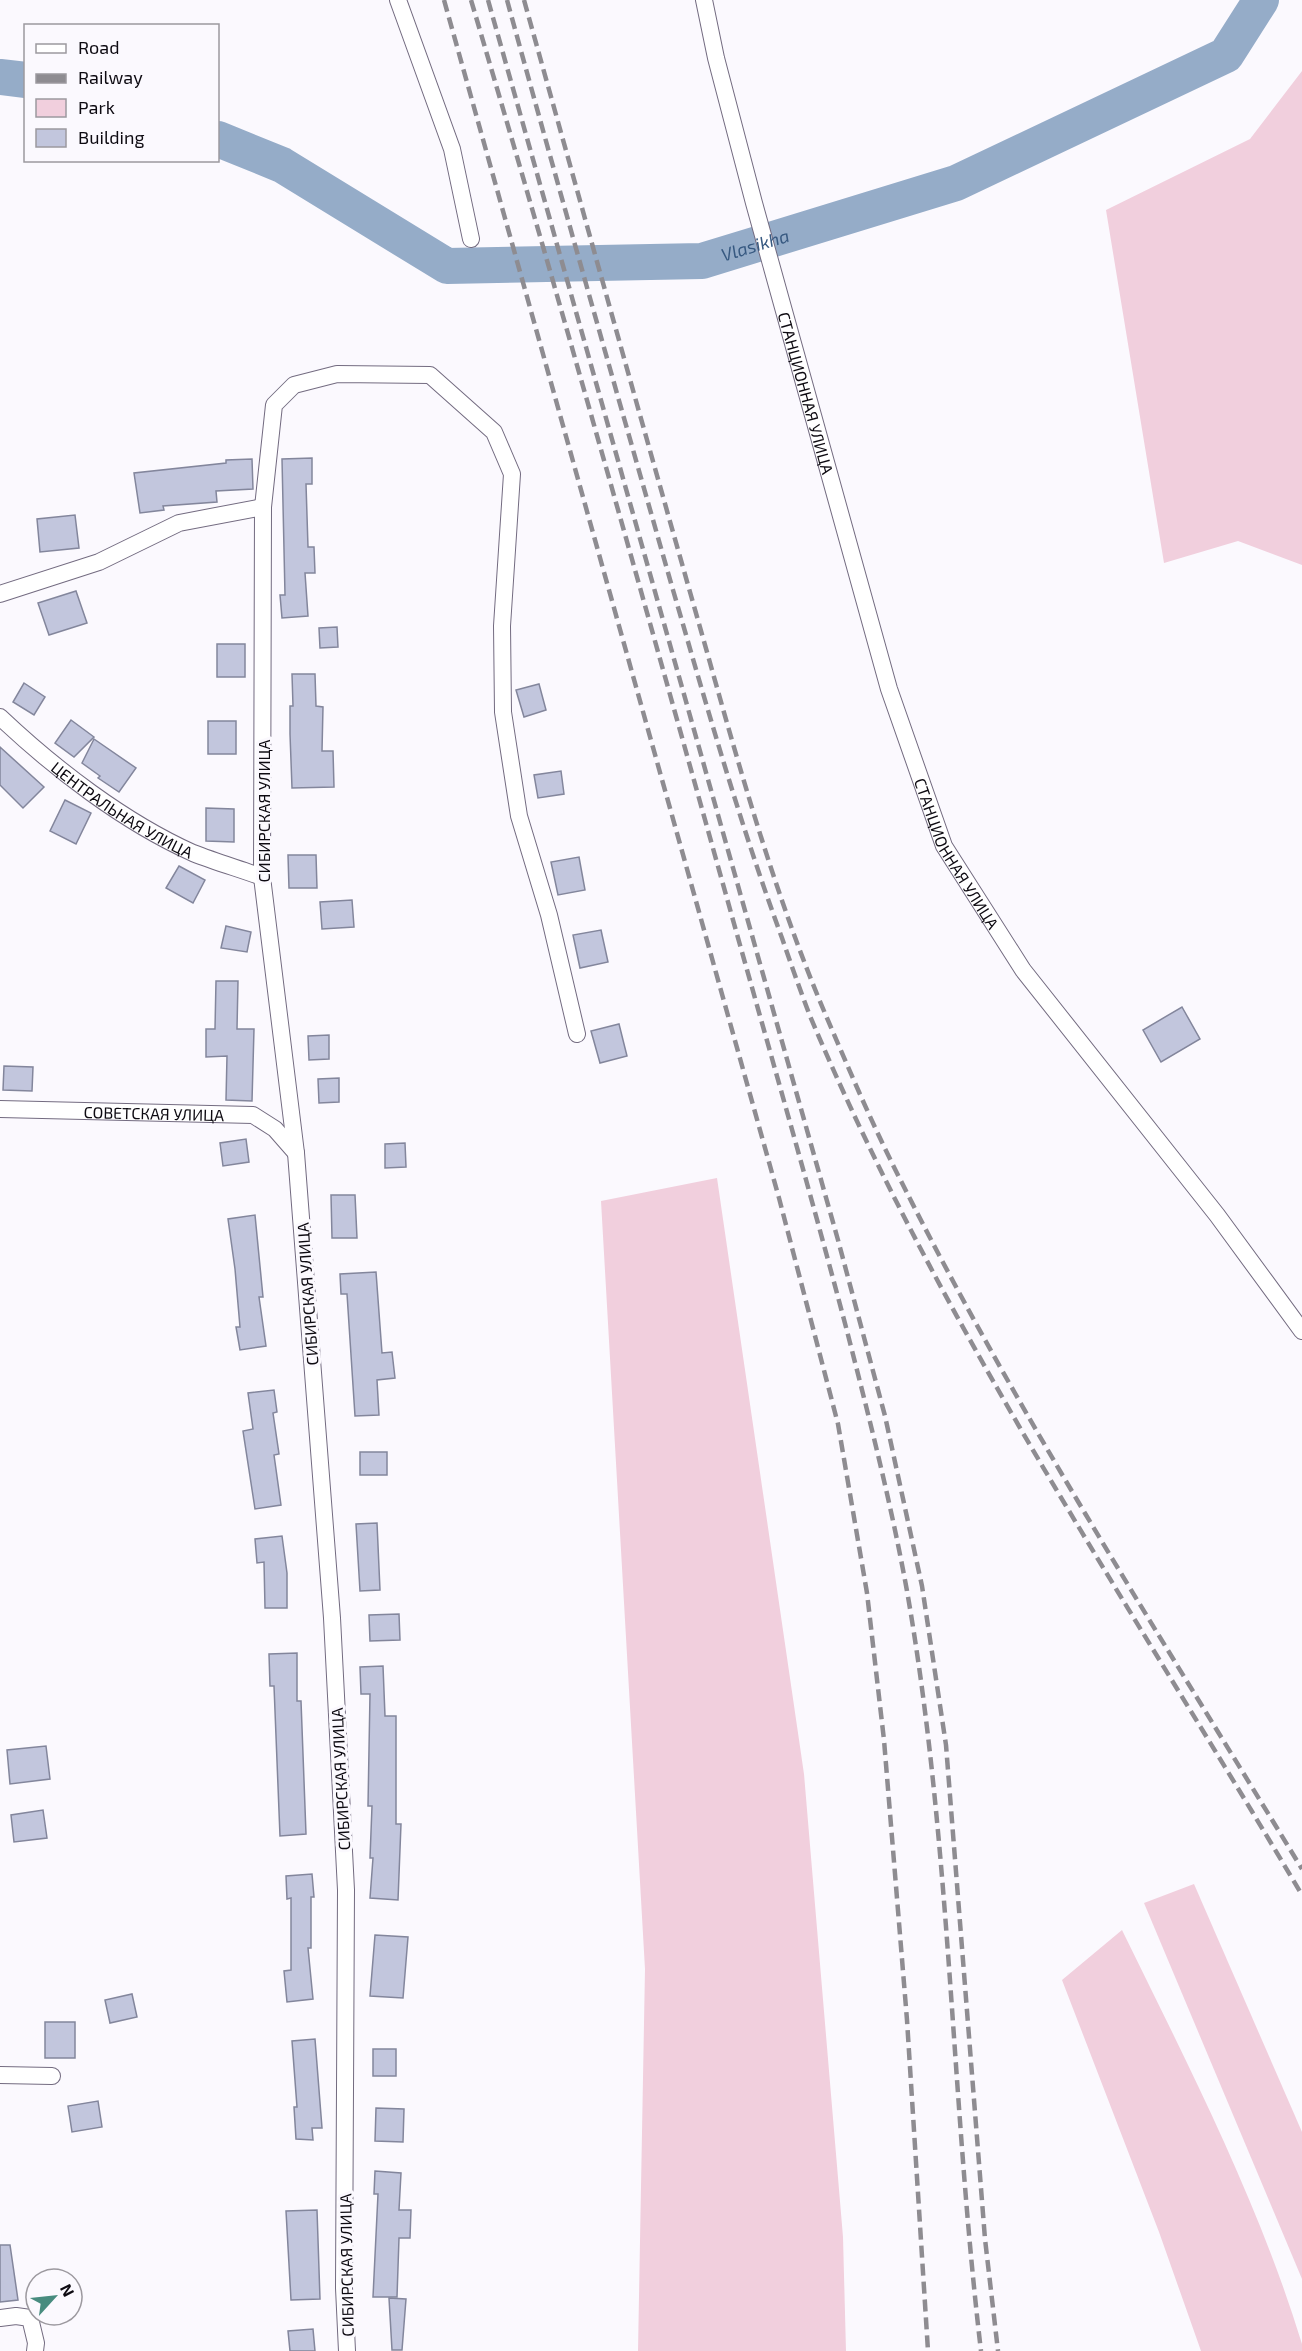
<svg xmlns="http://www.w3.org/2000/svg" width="1302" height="2351" font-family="'Exo 2',sans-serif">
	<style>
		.green { fill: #f1cfdd }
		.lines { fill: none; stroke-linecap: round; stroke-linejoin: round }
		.river { stroke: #95acc8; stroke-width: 36 }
		.building { fill: #c2c6dd; stroke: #83869c; stroke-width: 1.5 }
		.street-casing { stroke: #736b80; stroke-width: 18 }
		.street { stroke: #fff; stroke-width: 16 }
		.rail { stroke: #8e8c91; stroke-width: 4.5; stroke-dasharray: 12 6; stroke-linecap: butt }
		.labels { text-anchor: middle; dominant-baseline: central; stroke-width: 6; stroke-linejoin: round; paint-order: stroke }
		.street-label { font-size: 16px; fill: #0d0a11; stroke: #fbf9fe }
		.water-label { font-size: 18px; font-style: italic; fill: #375981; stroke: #fbf9fe }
	</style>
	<rect width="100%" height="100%" fill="#fbf9fe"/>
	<g class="green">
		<path d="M1302 71V565L1238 541 1164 563 1106 210 1250 139Z"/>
		<path d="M717 1178 804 1774 843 2237 846 2351H638L645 1969 601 1201Z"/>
		<path d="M1194 1884 1302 2132V2279L1144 1903Z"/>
		<path d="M1122 1930C1188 2065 1258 2200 1302 2344V2351H1201L1159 2232 1062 1980Z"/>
	</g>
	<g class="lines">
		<g class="river">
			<path d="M0 77 26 80"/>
			<path id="s1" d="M218 139 282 165 447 266 702 261 956 183 1226 55 1261 0"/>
		</g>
	</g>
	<g class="building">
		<path d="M312 458V484H306L308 547H314L315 573H305L308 616 282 618 280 595H285L282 459Z"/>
		<path d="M252 459 253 489 216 491 217 502 163 506 164 510 140 513 134 473 226 463V460Z"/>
		<path d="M75 515 79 548 40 552 37 519Z"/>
		<path d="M76 591 87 623 49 635 38 603Z"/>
		<path d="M337 627 338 647 320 648 319 628Z"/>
		<rect x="217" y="644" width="28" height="33"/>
		<path d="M292 674H315L316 706 323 707 322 751H333L334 787 292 788 290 734V706H293Z"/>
		<path d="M24 683 45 697 34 715 13 702Z"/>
		<path d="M539 684 546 710 524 717 516 690Z"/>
		<path d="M71 720 94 737 74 757 55 743Z"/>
		<rect x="208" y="721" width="28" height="33"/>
		<path d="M94 739 136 768 119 792 98 778 100 776 82 763Z"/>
		<path d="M0 747 44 787 23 808 0 785Z"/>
		<path d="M561 771 564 794 538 798 534 775Z"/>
		<path d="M65 800 91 813 76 844 50 831Z"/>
		<path d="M206 808 234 809V842L206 841Z"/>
		<path d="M288 855H316L317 888H289Z"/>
		<path d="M579 857 585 890 558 895 551 862Z"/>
		<path d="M179 866 205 880 193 903 166 888Z"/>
		<path d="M352 900 354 927 322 929 320 902Z"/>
		<path d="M226 926 251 932 247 952 221 948Z"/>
		<path d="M601 930 608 962 580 968 573 935Z"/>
		<path d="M216 981H238L237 1029H254L252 1101 226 1100 227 1056 206 1057V1029H215Z"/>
		<path d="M1182 1007 1200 1039 1161 1062 1143 1030Z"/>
		<path d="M619 1024 627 1056 600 1063 591 1031Z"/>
		<path d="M329 1035V1059L309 1060 308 1036Z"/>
		<path d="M4 1066 33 1067 32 1091 3 1090Z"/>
		<path d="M339 1078V1102L319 1103 318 1079Z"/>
		<path d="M246 1139 249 1162 223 1166 220 1143Z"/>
		<path d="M405 1143 406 1167 385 1168V1144Z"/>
		<path d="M331 1195H355L357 1238H332Z"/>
		<path d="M255 1215 263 1297H259L266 1346 240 1350 236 1327H240L235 1269 228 1219Z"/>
		<path d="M376 1272 382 1353 392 1352 395 1378 377 1380 379 1415 355 1416 347 1294H341L340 1274Z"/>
		<path d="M274 1390 277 1412 273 1413 279 1454 274 1455 281 1505 255 1509 243 1431 253 1429 248 1393Z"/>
		<rect x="360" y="1452" width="27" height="23"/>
		<path d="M377 1523 380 1590 360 1591 356 1524Z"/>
		<path d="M282 1536 287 1573V1608H265L264 1562 257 1563 255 1539Z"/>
		<path d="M399 1614 400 1640 370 1641 369 1615Z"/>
		<path d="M297 1653V1701H301L306 1834 280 1836 274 1686H270L269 1654Z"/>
		<path d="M383 1666 385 1716H396V1824H401L398 1900 370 1898 373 1858H370L372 1806H368L370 1694H361L360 1667Z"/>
		<path d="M46 1746 50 1779 10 1784 7 1750Z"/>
		<path d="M43 1810 47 1838 14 1842 11 1815Z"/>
		<path d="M312 1874 314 1897H311V1948H308L313 1999 287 2002 284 1971 291 1970V1898L287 1899 286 1876Z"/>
		<path d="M375 1935 408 1937 403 1998 370 1996Z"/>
		<path d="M132 1994 137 2017 110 2023 105 2000Z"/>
		<rect x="45" y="2022" width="30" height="36"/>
		<path d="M315 2039 322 2128H312L313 2140 296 2139 294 2107H297L292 2041Z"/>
		<rect x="373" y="2049" width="23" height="27"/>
		<path d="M98 2101 102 2127 72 2132 68 2106Z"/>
		<path d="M376 2108 404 2109 403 2142 375 2141Z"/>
		<path d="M375 2171 401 2173 399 2210H411L410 2238H399L397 2297H373L378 2194H374Z"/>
		<path d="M317 2210 320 2299 291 2300 286 2211Z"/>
		<path d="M0 2245H10L18 2300 0 2302Z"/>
		<path d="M389 2298 406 2299 402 2350H392Z"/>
		<path d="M313 2329 315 2351H290L288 2331Z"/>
	</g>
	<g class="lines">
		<g class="street-casing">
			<g id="street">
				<path d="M398 0 452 149 471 239"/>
				<path id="s2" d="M704 0 716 58 754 203 889 689 944 846 1023 970 1217 1215 1302 1331"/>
				<path d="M0 594 99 562 179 523 263 507"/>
				<path id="s3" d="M0 717C55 769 124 822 193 853 216 862 240 869 262 877"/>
				<path id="s4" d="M0 1109 253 1115 275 1129 296 1153"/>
				<path d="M0 2075 52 2076"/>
				<path d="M0 2318 16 2316 30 2318 36 2343 35 2351"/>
				<path d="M347 2351 344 2288 346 1890 332 1618 296 1153 262 877 263 507 274 405 294 385 337 374 430 375 494 432 512 474 502 626 503 712 519 816 549 915 577 1034"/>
			</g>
		</g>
		<use href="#street" class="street"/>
		<g class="rail">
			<path d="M444 0 779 1198 838 1424 867 1593 884 1740 907 2020 928 2351"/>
			<path d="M471 0C564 314 652 630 740 945 776 1073 813 1202 847 1331 869 1417 891 1503 907 1591 951 1842 951 2098 981 2351"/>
			<path d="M488 0 838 1240 885 1416 922 1586 946 1745 985 2239 998 2351"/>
			<path d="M507 0C561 197 617 394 673 590 707 707 740 824 782 938 791 964 800 990 810 1016 941 1327 1131 1606 1302 1895"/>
			<path d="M524 0C579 197 634 395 690 592 730 732 767 876 824 1011 848 1067 872 1124 900 1179 1019 1417 1164 1642 1302 1869"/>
		</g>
	</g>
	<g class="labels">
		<g class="street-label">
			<text stroke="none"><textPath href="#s2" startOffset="406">СТАНЦИОННАЯ УЛИЦА</textPath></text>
			<text stroke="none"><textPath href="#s3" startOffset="154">ЦЕНТРАЛЬНАЯ УЛИЦА</textPath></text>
			<text transform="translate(263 811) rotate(-90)">СИБИРСКАЯ УЛИЦА</text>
			<text stroke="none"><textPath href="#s2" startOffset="892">СТАНЦИОННАЯ УЛИЦА</textPath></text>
			<text stroke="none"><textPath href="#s4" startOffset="154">СОВЕТСКАЯ УЛИЦА</textPath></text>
			<text transform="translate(307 1294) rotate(-94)">СИБИРСКАЯ УЛИЦА</text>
			<text transform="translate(340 1779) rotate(-93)">СИБИРСКАЯ УЛИЦА</text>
			<text transform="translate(346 2265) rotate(-91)">СИБИРСКАЯ УЛИЦА</text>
		</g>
		<g class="water-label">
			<text stroke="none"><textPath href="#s1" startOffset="573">Vlasikha</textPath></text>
		</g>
	</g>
	<rect x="24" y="24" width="195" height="138" fill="#fbf9fe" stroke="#9c999f" stroke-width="1.5"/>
	<rect x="36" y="44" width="30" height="9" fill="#ffffff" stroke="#9c999f" stroke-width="1.5"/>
	<text x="78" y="54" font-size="18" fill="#0d0a11">Road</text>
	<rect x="36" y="74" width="30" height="9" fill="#8e8c91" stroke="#9c999f" stroke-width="1.5"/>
	<text x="78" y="84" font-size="18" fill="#0d0a11">Railway</text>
	<rect x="36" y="99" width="30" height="18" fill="#f1cfdd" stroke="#9c999f" stroke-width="1.5"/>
	<text x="78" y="114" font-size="18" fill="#0d0a11">Park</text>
	<rect x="36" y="129" width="30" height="18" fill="#c2c6dd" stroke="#9c999f" stroke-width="1.5"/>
	<text x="78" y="144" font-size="18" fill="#0d0a11">Building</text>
	<g transform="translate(54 2297) rotate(63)"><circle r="28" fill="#fbf9fe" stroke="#9c999f" stroke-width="1.5"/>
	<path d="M0-4.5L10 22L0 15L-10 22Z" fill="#488c7f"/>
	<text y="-9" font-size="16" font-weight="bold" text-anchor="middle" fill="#0d0a11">N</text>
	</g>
</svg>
